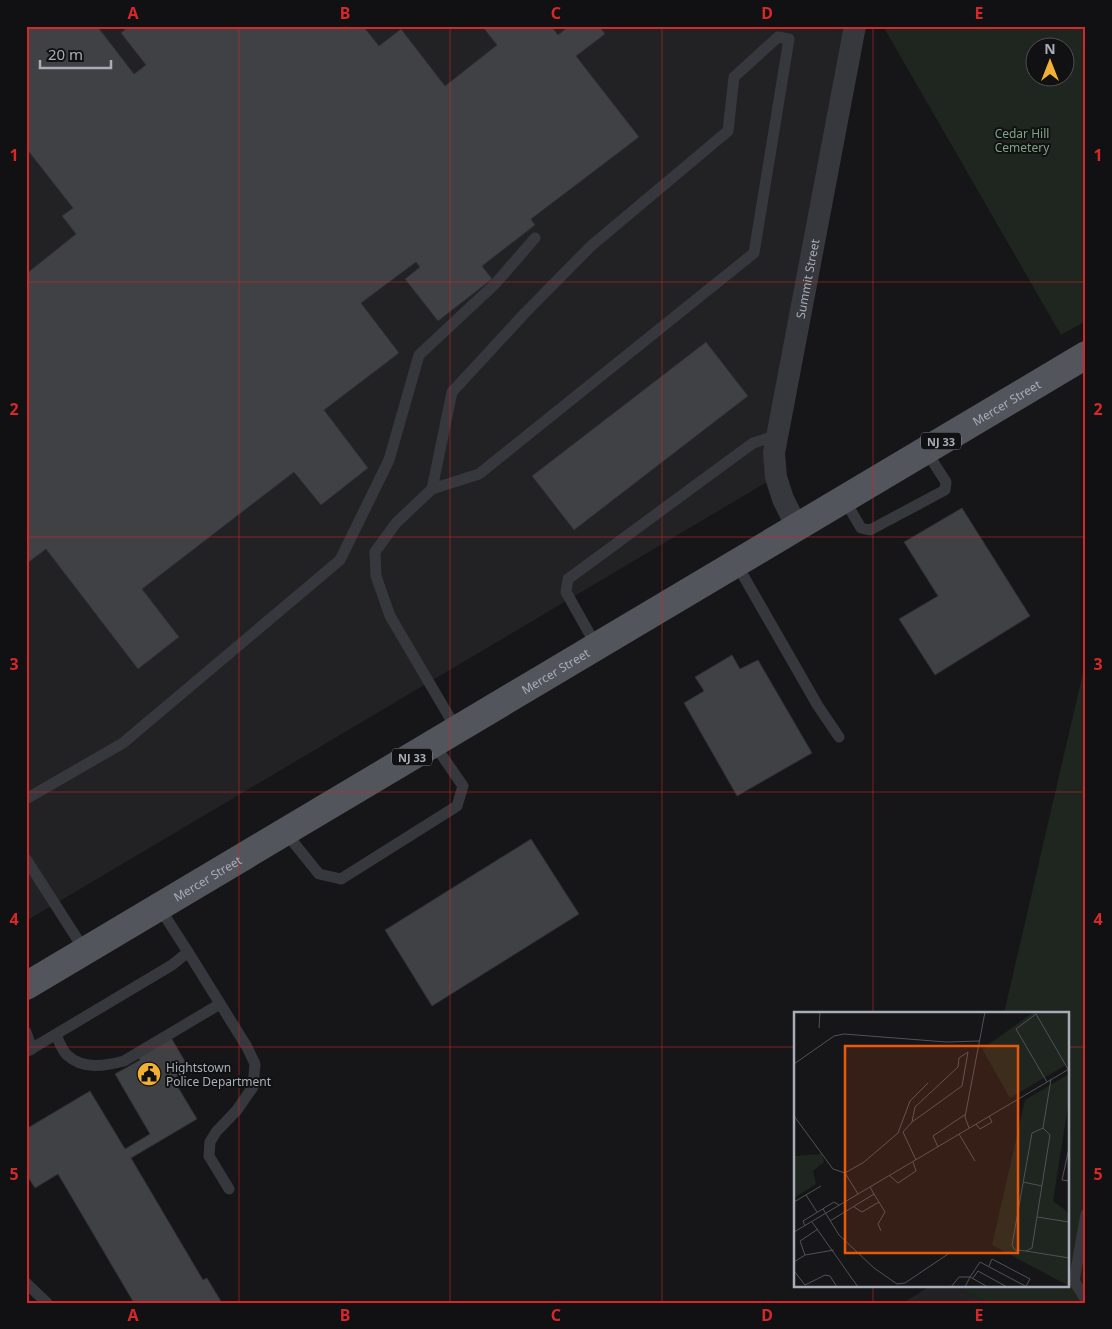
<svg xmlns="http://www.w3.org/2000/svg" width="1112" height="1329" font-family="'Noto Sans',sans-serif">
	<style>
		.built { fill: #222225 }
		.green { fill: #1e261f; fill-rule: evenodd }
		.building { fill: #404145; stroke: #303034 }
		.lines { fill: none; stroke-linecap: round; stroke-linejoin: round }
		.lane { stroke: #37383d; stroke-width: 11 }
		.street { stroke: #37383d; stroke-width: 22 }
		.primary { stroke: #53555c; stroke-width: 28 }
		.grid { fill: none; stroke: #d62828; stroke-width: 1; stroke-opacity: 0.55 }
		.labels { text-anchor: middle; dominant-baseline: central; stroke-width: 4; stroke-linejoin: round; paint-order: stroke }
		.shield { fill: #111113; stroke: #7b7e86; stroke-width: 1 }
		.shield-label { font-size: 11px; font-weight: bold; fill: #a8adb8 }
		.park-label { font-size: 12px; fill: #7fa381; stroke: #111113 }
		.street-label { font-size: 12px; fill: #a8adb8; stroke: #111113 }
		.poi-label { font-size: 12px; fill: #a8adb8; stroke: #111113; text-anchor: start }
		.inset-road { fill: none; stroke: #505258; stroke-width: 1 }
		.view { fill: #e8590c; fill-opacity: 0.15; stroke: #e8590c; stroke-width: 2.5 }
		.inset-edge { fill: none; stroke: #a8adb8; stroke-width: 2.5 }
		.neatline { fill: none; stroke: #d62828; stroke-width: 2 }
		.grid-label { font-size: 16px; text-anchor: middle; font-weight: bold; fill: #d62828 }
	</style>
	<rect width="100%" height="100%" fill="#161618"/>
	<g class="built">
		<path d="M26 26H856L772 479 26 921Z"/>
		<path d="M932 1285H953L987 1303H903Z"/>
	</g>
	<g class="green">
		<path d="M883 26H1086V321L1061 335ZM1034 48H1064V78H1034Z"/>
		<path d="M1086 660V1303H987L953 1285H1068V1013H1004Z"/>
	</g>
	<g class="building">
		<path d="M26 26H97L134 74 146 65 121 33 129 26H363L379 46 401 29 445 86 497 45 482 26H551L558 35 569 26H599L605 34 576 56 639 137 531 219 535 225 482 266 492 279 438 321 405 279 420 267 416 262 361 303 399 353 324 410 368 468 321 505 294 472 142 589 179 637 138 669 46 549 26 564V274L76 234 62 216 73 208 26 148Z"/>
		<path d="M706 342 748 396 574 530 532 476Z"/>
		<path d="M962 508 1030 616 935 675 899 619 938 596 904 542Z"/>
		<path d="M732 655 740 669 758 660 812 753 737 796 684 703 704 691 695 677Z"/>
		<path d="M531 839 579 914 432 1006 385 930Z"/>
		<path d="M170 1036 189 1068 173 1079 197 1119 131 1158 203 1280 207 1278 222 1303H134L58 1174 35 1188 26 1174V1129L90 1091 125 1149 150 1134 115 1074 140 1060 137 1055Z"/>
	</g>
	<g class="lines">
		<g class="lane">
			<path d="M432 489 479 474 754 253 789 39 778 37 734 77 728 131 591 246 525 313 452 392 432 489 396 523 375 552 376 576 390 616 457 730"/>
			<path d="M844 499 861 528 870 530 945 490 946 482 926 451"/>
			<path d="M736 563 818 706 839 737"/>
			<path d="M597 647 566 592 568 579 753 443 778 435"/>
			<path d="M26 799 123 743 340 560 389 460 419 355 495 284 535 238"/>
			<path d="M285 832 319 874 341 879 457 806 463 786 434 744"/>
			<path d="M26 859 85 951"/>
			<path d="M188 952 247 1047 255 1064 253 1087 237 1110 216 1132 210 1142 209 1156 229 1189"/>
			<path d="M26 1032 32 1049"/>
			<path d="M56 1035C59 1041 62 1050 67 1055 83 1070 105 1066 124 1061L220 1004"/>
			<path d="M26 1052 172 965 188 952 159 907"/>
			<path d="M1086 1214 1074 1281 1086 1300"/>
			<path d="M26 1283 47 1303"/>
		</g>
		<path class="street" id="s1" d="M797 527 783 499 776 477 774 453 855 26"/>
		<path class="primary" id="s2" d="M26 986 1086 355"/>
	</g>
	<path class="grid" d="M239 26V1303M450 26V1303M662 26V1303M873 26V1013M26 282H1086M26 537H1086M26 792H1086M26 1047H796M1068 1047H1086M873 1285V1303"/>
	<defs>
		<g id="civic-disc" transform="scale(1.25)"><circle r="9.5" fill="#f2b134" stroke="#111113"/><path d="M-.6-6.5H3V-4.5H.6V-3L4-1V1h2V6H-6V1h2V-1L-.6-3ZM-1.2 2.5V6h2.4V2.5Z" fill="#111"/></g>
	</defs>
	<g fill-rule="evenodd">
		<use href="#civic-disc" x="149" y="1074"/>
	</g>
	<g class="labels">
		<g class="shield">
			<rect x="921" y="432.5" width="40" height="17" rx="4"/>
			<rect x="392" y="748.5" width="40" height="17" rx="4"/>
		</g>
		<g class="shield-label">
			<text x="941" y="441">NJ 33</text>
			<text x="412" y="757">NJ 33</text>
		</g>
		<g class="park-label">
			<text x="1022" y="133">Cedar Hill<tspan x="1022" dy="14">Cemetery</tspan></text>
		</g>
		<g class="street-label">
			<text stroke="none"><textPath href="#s1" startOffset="256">Summit Street</textPath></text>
			<text stroke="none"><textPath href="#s2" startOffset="1141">Mercer Street</textPath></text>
			<text stroke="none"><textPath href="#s2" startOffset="616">Mercer Street</textPath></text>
			<text stroke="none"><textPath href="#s2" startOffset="211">Mercer Street</textPath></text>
		</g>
		<g class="poi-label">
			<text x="166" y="1067">Hightstown<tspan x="166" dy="14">Police Department</tspan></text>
		</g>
	</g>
	<g transform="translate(794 1012)">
		<rect width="275" height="275" fill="#161618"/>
		<path d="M240 0H275V51L216 86 188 37ZM275 62V88L259 189 275 201V274L198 233 231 88ZM28 142 30 150 19 159 22 172 0 186V144Z" fill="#1e261f"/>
		<path class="inset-road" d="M25 16 26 0M0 52 40 24 50 22 152 30 186 29M253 70 222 17 242 2 274 57M0 104 39 157 51 161M118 110 168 74 174 40 165 46 164 55 121 95 118 110 109 120 122 148M182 112 186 117 198 110 195 104M175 116 171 105 191 0M249 116 256 123 238 236 232 239 221 238 218 233 238 121 249 116 257 67M165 122 181 149M144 135 139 124 172 102M275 136 268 168 275 169M95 163 104 171 122 159 119 150M229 170 248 174M64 182 51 161 70 150 104 121 116 89 134 71M80 182 91 200 84 212 87 219M12 183 23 200M0 190 27 174M60 195 68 200 85 190M29 197 45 223 80 256 103 272 111 271 157 240M243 205 275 210M36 209 80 182 76 175M18 210 64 275M11 214 9 209 40 190 45 193M0 220 275 57M232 239 275 246M11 243 40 238M0 250 11 243 6 229 24 217M195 254 198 247 236 267 232 274M0 259 11 273 31 263 36 264 43 275M179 266 184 259 213 275M157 275 165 265H176L171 275M194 275 176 265 186 250 233 275"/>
		<path class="view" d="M51 34H224V241H51Z"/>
		<rect width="275" height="275" class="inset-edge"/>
	</g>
	<rect width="1112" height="1329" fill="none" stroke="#111113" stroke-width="55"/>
	<g transform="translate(1050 62)"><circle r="24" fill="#111113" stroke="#4d4f55"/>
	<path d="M0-4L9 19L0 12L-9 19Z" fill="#f2b134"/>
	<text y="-8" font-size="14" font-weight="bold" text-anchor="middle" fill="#a8adb8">N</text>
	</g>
	<path d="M40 60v8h71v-8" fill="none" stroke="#a8adb8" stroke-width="2.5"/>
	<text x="48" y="60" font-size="15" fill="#a8adb8" stroke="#111113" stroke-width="4" paint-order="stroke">20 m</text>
	<rect x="28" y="28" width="1056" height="1274" class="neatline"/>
	<g class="grid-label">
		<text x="133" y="19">A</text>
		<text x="345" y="19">B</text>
		<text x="556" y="19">C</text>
		<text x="767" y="19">D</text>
		<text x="979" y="19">E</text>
		<text x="14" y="161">1</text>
		<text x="1098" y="161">1</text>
		<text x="14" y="415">2</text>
		<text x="1098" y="415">2</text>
		<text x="14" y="670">3</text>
		<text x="1098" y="670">3</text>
		<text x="14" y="925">4</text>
		<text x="1098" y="925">4</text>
		<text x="14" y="1180">5</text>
		<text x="1098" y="1180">5</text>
		<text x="133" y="1321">A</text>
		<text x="345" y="1321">B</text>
		<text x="556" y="1321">C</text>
		<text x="767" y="1321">D</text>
		<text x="979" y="1321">E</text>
	</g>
</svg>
